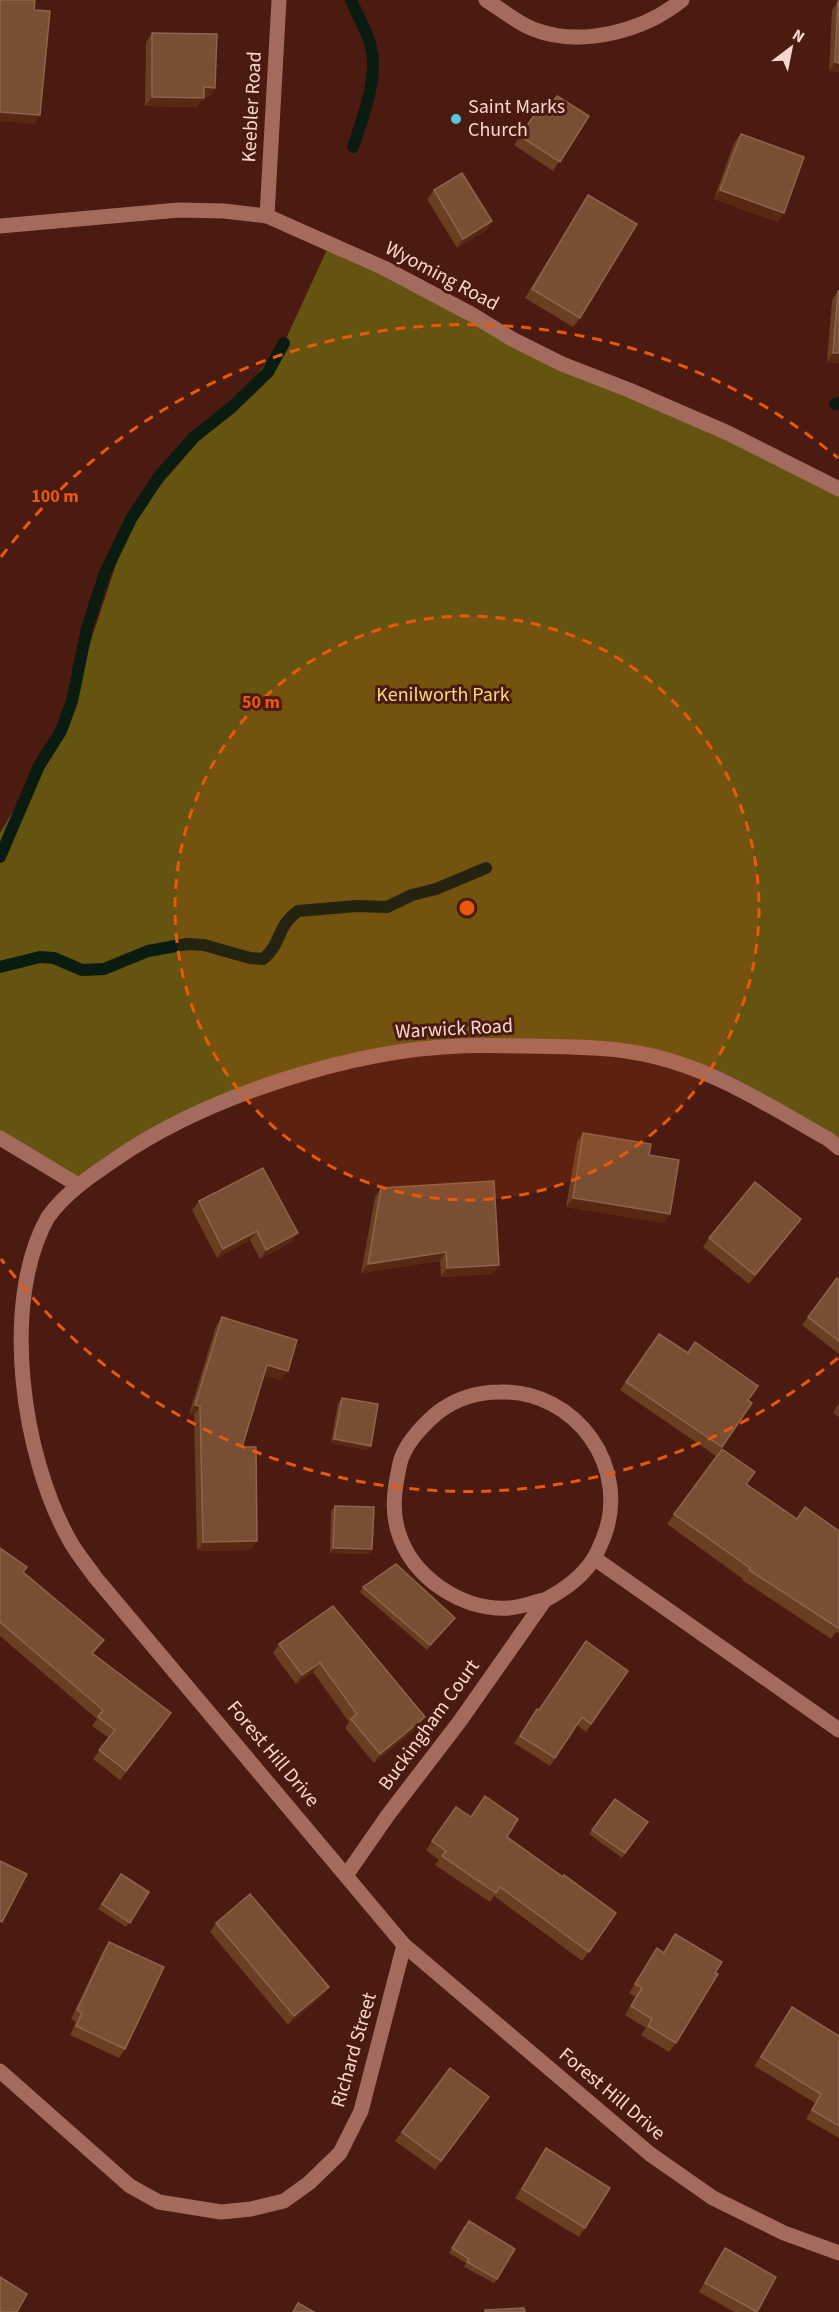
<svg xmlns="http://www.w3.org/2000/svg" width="839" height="2312" font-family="'Source Sans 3',sans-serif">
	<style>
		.green { fill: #655310 }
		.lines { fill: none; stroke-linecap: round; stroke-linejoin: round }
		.stream { stroke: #0a1c10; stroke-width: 12 }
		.minor { stroke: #a36b5e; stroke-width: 15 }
		.wall { fill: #6a3e21 }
		.shaded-wall { fill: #572912 }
		.building { fill: #794f34; stroke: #8d644c; stroke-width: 1.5 }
		.ring { fill: none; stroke: #e8590c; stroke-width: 3; stroke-dasharray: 10 8 }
		.poi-dot { fill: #56c9e1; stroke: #4b1a10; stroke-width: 2 }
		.labels { text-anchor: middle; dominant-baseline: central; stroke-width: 6; stroke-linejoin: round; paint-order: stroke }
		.street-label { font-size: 20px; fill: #f8d7d0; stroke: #4b1a10 }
		.poi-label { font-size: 20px; fill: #f8d7d0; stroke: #4b1a10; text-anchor: start }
		.park-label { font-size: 20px; fill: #f6da7a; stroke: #4b1a10 }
		.centre { fill: #e8590c; stroke: #4b1a10; stroke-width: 3 }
		.ring-label { font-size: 18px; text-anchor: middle; font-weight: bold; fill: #e8590c; stroke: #4b1a10; stroke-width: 6; stroke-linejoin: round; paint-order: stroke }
	</style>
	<rect width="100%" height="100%" fill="#4b1a10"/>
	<path class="green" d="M330 243 471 314 839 489V1148L828 1139 654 1056 459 1046 345 1062 190 1116 78 1185 0 1138V833L61 731 131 519 284 343Z"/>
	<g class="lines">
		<g class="stream">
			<path d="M351 0C357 14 365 28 370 43 380 75 363 116 353 147"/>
			<path d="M835 404 839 403"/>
			<path d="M0 857 39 766 61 731 72 701 87 628 105 573 131 519 160 475 194 437 232 407 268 372 284 343"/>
			<path d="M0 967 40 957 54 958 82 970 104 969 148 951 187 944 204 945 250 958 263 959C282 944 276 927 298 911L357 906 387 907 412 895 436 889 486 868"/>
		</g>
		<g class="minor">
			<path d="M486 0C501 9 517 23 533 29 581 48 644 31 682 0"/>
			<path d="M267 216 279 0"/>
			<path d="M0 226 179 210 224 211 267 216 384 268 471 314 512 339 562 364 629 390 728 433 839 489"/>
			<path d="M0 1138 78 1185"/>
			<path d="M839 1148 828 1139C766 1104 704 1063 632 1052 598 1046 562 1047 528 1046 505 1046 482 1045 460 1046 351 1050 208 1096 117 1158 92 1175 66 1192 48 1217 0 1302 22 1457 70 1541 77 1554 87 1565 95 1577L404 1945 650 2154 713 2198 784 2233 839 2253"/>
			<path d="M594 1558 839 1730"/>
			<path d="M347 1874 388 1815 460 1721 545 1600C564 1590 581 1578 593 1560 597 1554 600 1546 603 1539 632 1468 576 1390 500 1392 477 1392 455 1399 437 1413 422 1426 405 1443 400 1463 395 1486 391 1508 398 1531 411 1577 462 1611 509 1608 521 1607 534 1602 545 1600"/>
			<path d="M0 2071 130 2186 159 2202 221 2212 251 2209 284 2201 309 2183 340 2153 361 2111 404 1945"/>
		</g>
	</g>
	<g class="wall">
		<path d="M838 1 839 72 829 71 832 10Z"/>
		<path d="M152 33 215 88 209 97H204L197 107 145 106 146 42Z"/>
		<path d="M543 102 550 106 589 116 553 171 514 145Z"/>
		<path d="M741 134 778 222 714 199 734 143Z"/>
		<path d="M434 190 492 221 486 230 457 248 427 199Z"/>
		<path d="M588 195 580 318 573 327 525 298Z"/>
		<path d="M838 291 839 363 827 362 832 300Z"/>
		<path d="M583 1133 649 1155 664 1223 566 1207 577 1142Z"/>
		<path d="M381 1188 499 1265 492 1274 441 1277 440 1261 361 1273 375 1197Z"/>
		<path d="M199 1201 298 1233 291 1242 260 1259 250 1240 217 1258 192 1210Z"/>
		<path d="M801 1219 749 1284 703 1247 709 1238Z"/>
		<path d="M839 1280V1354L802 1325 808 1317Z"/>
		<path d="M222 1317 281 1380 264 1375 242 1447 251 1550 197 1551 194 1415 189 1414 216 1326Z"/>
		<path d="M659 1334 752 1403 716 1456 620 1390Z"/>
		<path d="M342 1398 368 1450 331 1443 338 1403Z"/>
		<path d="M839 1403V1417L833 1413Z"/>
		<path d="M722 1449 746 1484 796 1519 839 1531V1634L836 1632 831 1639 742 1580 743 1579 667 1524Z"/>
		<path d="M335 1506 372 1549 369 1554 330 1553 331 1511Z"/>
		<path d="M0 1548 23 1572 104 1640 93 1654 165 1722 120 1780 93 1759 109 1738 92 1726 97 1719 0 1636Z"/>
		<path d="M363 1587 452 1622 427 1650 360 1592Z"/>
		<path d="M333 1606 419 1726 374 1763 345 1728 349 1722 313 1672 296 1684 273 1653 279 1644Z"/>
		<path d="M628 1671 586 1732 577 1725 550 1766 514 1743 537 1709 539 1710Z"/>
		<path d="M615 1799 648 1822 622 1858 589 1834Z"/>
		<path d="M456 1807 471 1817 507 1837 616 1913 582 1961 494 1896 490 1902 435 1865 439 1860 426 1850Z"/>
		<path d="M121 1874 149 1892 126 1927 98 1909Z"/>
		<path d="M216 1923 329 1987 322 1996 288 2025 210 1932Z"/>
		<path d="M675 1934 715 1973 676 2043 669 2052 641 2035 646 2028 625 2015 635 1997 629 1993 651 1957 657 1948 663 1952Z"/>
		<path d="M109 1942 125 2049 119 2058 70 2035 76 2022 71 2019 103 1951Z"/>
		<path d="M792 2007 839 2036V2138L806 2119 815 2103 754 2066Z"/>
		<path d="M450 2068 489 2097 435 2170 395 2141Z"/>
		<path d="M546 2148 585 2228 579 2237 515 2198Z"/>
		<path d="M465 2225 497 2279 494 2283 464 2267 466 2263 449 2253Z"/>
		<path d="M725 2248 757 2312H734L699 2292 719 2257Z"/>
	</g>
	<g class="shaded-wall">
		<path d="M835 62 839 63V72L829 71Z"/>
		<path d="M204 87 215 88 209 97 197 96Z"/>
		<path d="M152 97 204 98 197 107 145 106Z"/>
		<path d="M0 112 40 115 34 124 0 121Z"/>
		<path d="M720 190 784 213 778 222 714 199Z"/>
		<path d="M492 221 486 230 457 248 463 239Z"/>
		<path d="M833 353H839V363L827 362Z"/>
		<path d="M573 1198 670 1214 664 1223 566 1207Z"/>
		<path d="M801 1219 795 1228 749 1284 755 1275Z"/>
		<path d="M257 1231 250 1240 217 1258 223 1249Z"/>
		<path d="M298 1233 291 1242 260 1259 266 1250Z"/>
		<path d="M446 1252 440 1261 361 1273 368 1264Z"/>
		<path d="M499 1265 492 1274 441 1277 447 1268Z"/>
		<path d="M267 1365 288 1371 281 1380 261 1374Z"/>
		<path d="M195 1405 200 1406 194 1415 189 1414Z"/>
		<path d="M334 1439 371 1446 368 1450 331 1443Z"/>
		<path d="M257 1541 251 1550 197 1551 203 1542Z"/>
		<path d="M333 1548 372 1549 369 1554 330 1553Z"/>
		<path d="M320 1663 313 1672 296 1684 302 1675Z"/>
		<path d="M425 1717 419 1726 374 1763 380 1754Z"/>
		<path d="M329 1987 322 1996 288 2025 294 2016Z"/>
	</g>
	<g class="building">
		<path d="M0 0H35L34 10 50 11 40 115 0 112Z"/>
		<path d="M838 1H839V63L835 62Z"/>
		<path d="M152 33 217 34 215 88 204 87V98L152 97Z"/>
		<path d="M557 96 589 116 560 162 520 136 543 102 550 106Z"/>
		<path d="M741 134 804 157 784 213 720 190Z"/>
		<path d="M462 173 492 221 463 239 434 190Z"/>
		<path d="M588 195 637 224 580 318 532 289Z"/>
		<path d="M838 291H839V353H833Z"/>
		<path d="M583 1133 651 1144 649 1155 679 1160 670 1214 573 1198Z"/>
		<path d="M263 1168 298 1233 266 1250 257 1231 223 1249 199 1201Z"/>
		<path d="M494 1181 499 1265 447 1268 446 1252 368 1264 381 1188Z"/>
		<path d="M755 1182 801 1219 755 1275 709 1238Z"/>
		<path d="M837 1278 839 1280V1341L808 1317Z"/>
		<path d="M222 1317 297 1340 288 1371 267 1365 242 1447H256L257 1541 203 1542 200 1406 195 1405Z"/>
		<path d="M659 1334 688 1353 695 1342 758 1386 748 1400 752 1403 722 1447 626 1382Z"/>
		<path d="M342 1398 378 1404 371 1446 334 1439Z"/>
		<path d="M722 1449 755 1472 746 1484 797 1519 805 1507 839 1531V1627L838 1628 749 1570 750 1568 674 1514Z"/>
		<path d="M335 1506 374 1507 372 1549 333 1548Z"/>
		<path d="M0 1548 27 1567 23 1572 104 1640 92 1653 171 1713 126 1771 99 1750 115 1730 98 1717 103 1710 0 1622Z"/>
		<path d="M396 1564 455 1618 430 1645 363 1587Z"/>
		<path d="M333 1606 425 1717 380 1754 351 1719 357 1714 320 1663 302 1675 279 1644Z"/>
		<path d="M586 1641 628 1671 591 1724 582 1717 555 1758 520 1736 537 1709 539 1710Z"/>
		<path d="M485 1796 518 1819 507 1837 563 1877 564 1875 616 1913 589 1952 500 1887 496 1893 442 1856 446 1851 432 1841 456 1807 471 1817Z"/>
		<path d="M615 1799 648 1822 625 1853 592 1830Z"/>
		<path d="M0 1861 27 1874 2 1922 0 1921Z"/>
		<path d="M121 1874 149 1892 130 1923 102 1904Z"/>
		<path d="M250 1894 329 1987 294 2016 216 1923Z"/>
		<path d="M675 1934 722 1962 715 1973 718 1974 676 2043 648 2026 652 2019 631 2006 642 1988 635 1984 657 1948 664 1953Z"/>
		<path d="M109 1942 164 1967 125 2049 76 2026 82 2013 77 2010Z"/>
		<path d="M792 2007 839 2036V2126L812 2110 821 2094 761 2057Z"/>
		<path d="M450 2068 489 2097 441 2161 402 2132Z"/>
		<path d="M546 2148 610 2188 585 2228 522 2189Z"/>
		<path d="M469 2221 515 2249 497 2279 467 2262 469 2259 452 2248Z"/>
		<path d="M725 2248 776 2277 757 2312 705 2283Z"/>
		<path d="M0 2277 27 2294 17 2312H0Z"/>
		<path d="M298 2303 314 2312H293Z"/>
		<path d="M524 2308 525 2312H485V2310Z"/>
	</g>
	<circle cx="467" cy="908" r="292" fill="#e8590c" fill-opacity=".12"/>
	<g class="ring">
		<circle cx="467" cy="908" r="292"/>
		<path d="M838 1358A583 583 0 0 1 1 1259M1 557A583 583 0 0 1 838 458"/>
	</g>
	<circle class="poi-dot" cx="456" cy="119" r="6"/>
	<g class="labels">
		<g class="street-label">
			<text transform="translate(252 107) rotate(-87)">Keebler Road</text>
			<text transform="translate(442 276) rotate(28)">Wyoming Road</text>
			<text transform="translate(454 1029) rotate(-3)">Warwick Road</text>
			<text transform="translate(429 1725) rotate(-54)">Buckingham Court</text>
			<text transform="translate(273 1754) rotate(50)">Forest Hill Drive</text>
			<text transform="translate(354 2050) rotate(-74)">Richard Street</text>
			<text transform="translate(612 2094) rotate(40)">Forest Hill Drive</text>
		</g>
		<g class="poi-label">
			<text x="468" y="107">Saint Marks<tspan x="468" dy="23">Church</tspan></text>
		</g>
		<g class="park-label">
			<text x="443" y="695">Kenilworth Park</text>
		</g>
	</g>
	<circle cx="467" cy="908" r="9" class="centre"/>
	<g class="ring-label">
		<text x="55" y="502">100 m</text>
		<text x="261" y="708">50 m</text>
	</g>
	<g transform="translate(791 48) rotate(32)" stroke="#4b1a10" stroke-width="4.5" paint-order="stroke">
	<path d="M0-4.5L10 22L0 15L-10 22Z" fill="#f8d7d0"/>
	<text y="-9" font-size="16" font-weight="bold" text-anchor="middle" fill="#f8d7d0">N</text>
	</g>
</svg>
